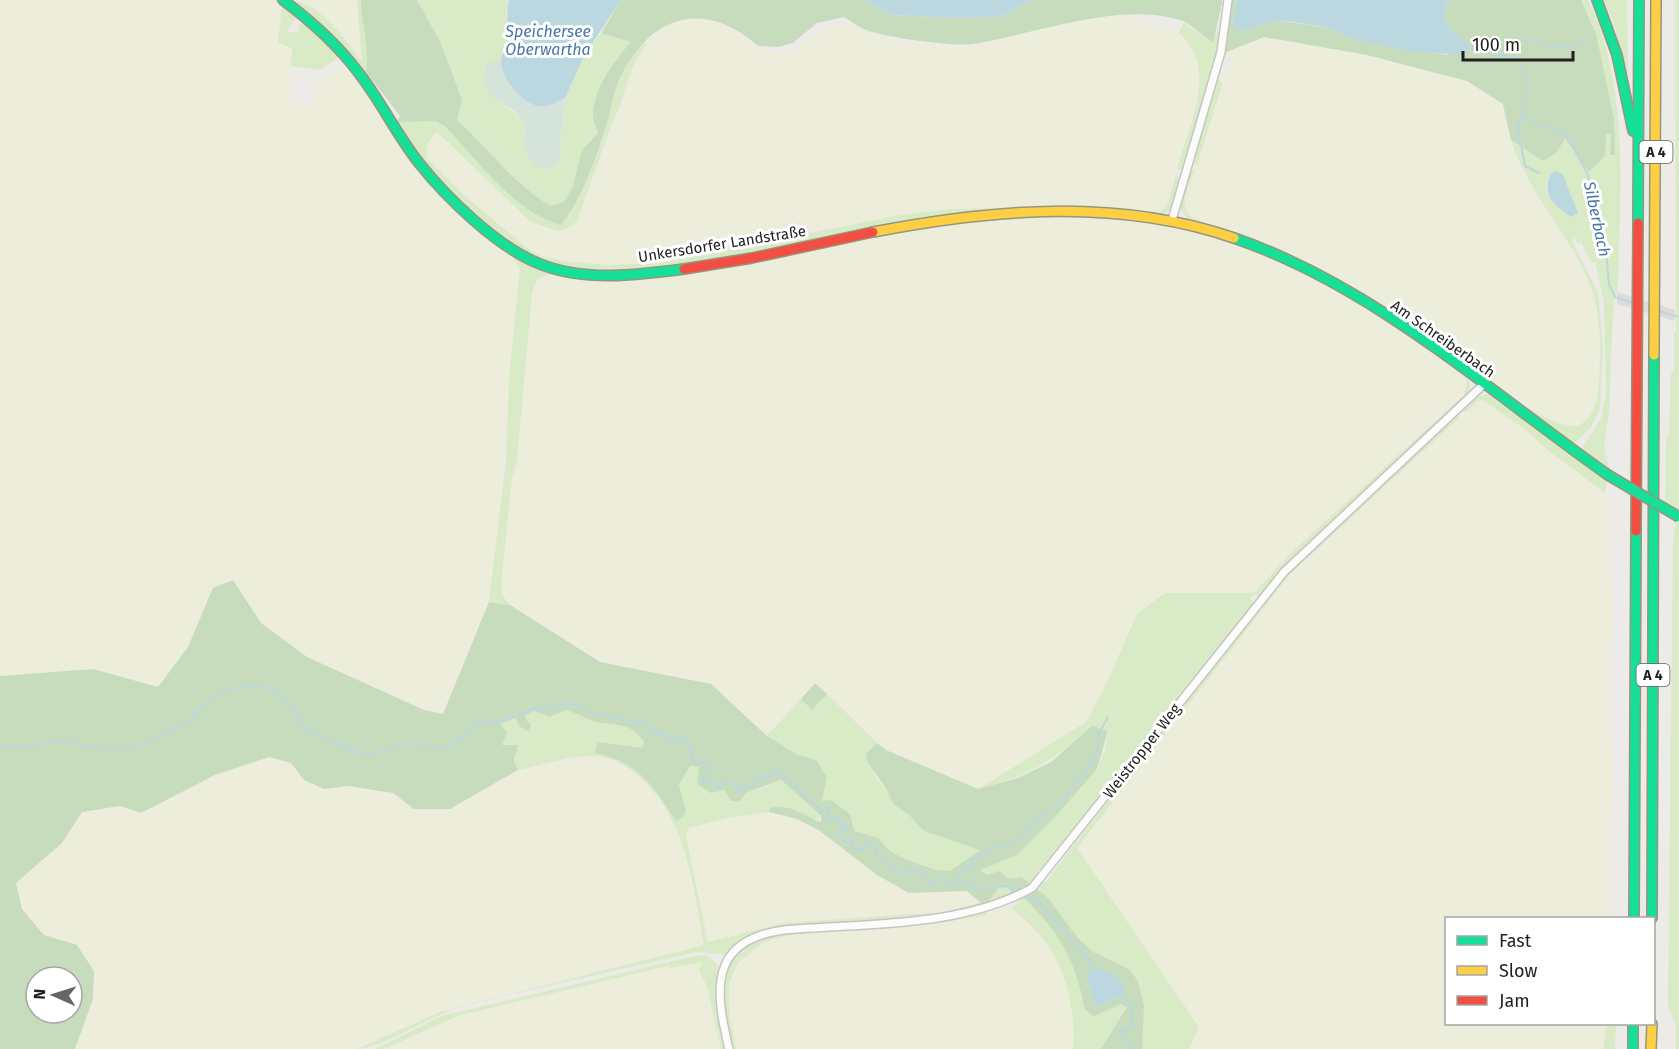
<svg xmlns="http://www.w3.org/2000/svg" width="1679" height="1049" font-family="'Fira Sans',sans-serif">
	<style>
		.farmland { fill: #ecedda }
		.grass { fill: #d9eac6; fill-rule: evenodd }
		.forest { fill: #c7dcbd; fill-rule: evenodd }
		.wetland { fill: #d5e4db }
		.water { fill: #bbd7e0 }
		.pier { fill: #dddcda }
		.lines { fill: none; stroke-linecap: round; stroke-linejoin: round }
		.stream { stroke: #bbd7e0; stroke-width: 2 }
		.street-casing { stroke: #c6c5c3; stroke-width: 10 }
		.fast-casing { stroke: #94967f; stroke-width: 12 }
		.slow-casing { stroke: #94967f; stroke-width: 12 }
		.jam-casing { stroke: #94967f; stroke-width: 12 }
		.street { stroke: #fcfcfb; stroke-width: 7 }
		.fast { stroke: #16e098; stroke-width: 9 }
		.slow { stroke: #ffcf43; stroke-width: 9 }
		.jam { stroke: #f24e42; stroke-width: 9 }
		.fast-bridge-casing { stroke: #94967f; stroke-width: 12; stroke-linecap: butt }
		.fast-bridge { stroke: #16e098; stroke-width: 9 }
		.labels { text-anchor: middle; dominant-baseline: central; stroke-width: 6; stroke-linejoin: round; paint-order: stroke }
		.shield { fill: #fff; stroke: #626262; stroke-width: 1.5 }
		.shield-label { font-size: 14px; font-weight: bold; fill: #1f1f1f }
		.street-label { font-size: 15px; fill: #1f1f1f; stroke: #fff }
		.water-label { font-size: 16px; font-style: italic; fill: #4876a6; stroke: #fff }
	</style>
	<rect width="100%" height="100%" fill="#edebe7"/>
	<g class="farmland">
		<path d="M0 0H274L282 5 278 43 292 48 289 105H312L316 86 344 62 418 170 517 260 520 268 519 280 493 584 487 611 442 714 393 698 307 657 261 623 233 580 213 588 188 647 158 687 93 669 0 676Z"/>
		<path d="M301 0H357L363 62 335 30Z"/>
		<path d="M704 10 723 18 753 46 774 54 791 51 826 28 843 23 895 41 974 47 1074 20 1115 14 1149 22 1179 33 1188 42 1198 57 1202 82 1170 198 1167 208 1161 212 949 209 900 215 661 263 610 265 569 262 540 256 527 248 465 196 427 158 426 144 436 131 531 222 589 191 613 123 620 110 633 67 642 49 669 19 681 13Z"/>
		<path d="M1264 37 1367 55 1467 81 1503 104 1520 167 1588 280 1599 308 1601 328 1598 394 1589 418 1579 425 1559 424 1517 402 1348 287 1275 250 1195 219 1187 214 1185 197 1223 82 1233 61 1224 53Z"/>
		<path d="M1054 217 1168 224 1219 237 1252 250 1343 295 1393 326 1460 373 1467 381V390L1293 551 1254 593H1165L1086 722 978 789 886 750 815 683 767 736 711 684 600 662 548 631 510 605 503 596 501 584 512 478 517 460 532 293 533 285 540 277 550 275 628 279 662 276 927 227 967 221Z"/>
		<path d="M1483 400 1526 430 1545 448 1608 497 1613 628 1608 665 1612 768 1609 918H1446V1024H1607L1603 1049H1189L1199 1026 1076 848 1289 575 1459 418 1479 401Z"/>
		<path d="M595 756 611 759 633 771 655 792 666 808 680 835 686 854 704 945 459 1007 357 1049H75L93 999 77 945 44 935 22 909 16 883 62 843 82 812 120 806 141 813 215 775 269 757 291 763 304 780 324 789 348 786 393 793 414 809H449L518 770Z"/>
		<path d="M769 812 797 819 842 847 952 892 967 891 981 903 921 914 784 923 708 942 686 837 688 828 732 817Z"/>
		<path d="M1011 908 1032 924 1064 973 1073 1005V1049H736L729 1013V983L738 963 764 942 791 935 945 922Z"/>
		<path d="M702 962 699 971 707 986 721 1049H384L460 1015 668 966 671 968Z"/>
	</g>
	<g class="grass">
		<path d="M274 0H279L298 15 287 30 289 33 300 31 298 25 305 21 340 56 320 70 291 66 292 48 278 43 282 6Z"/>
		<path d="M288 0C318 0 344 39 362 61L357 0H361C361 25 370 47 366 72Z"/>
		<path d="M417 0H509L506 13 509 39 501 61 496 60 500 103 522 118 526 125 523 134 539 168 549 166C563 140 562 127 565 99 567 75 587 51 601 33L632 42 616 59 593 115 598 133 582 150 573 186 564 202 551 206C515 184 488 148 457 120L462 98 440 41Z"/>
		<path d="M1581 0H1588C1630 88 1620 189 1618 284L1613 310 1609 412 1604 448 1609 469 1606 470 1580 451 1601 419 1606 393 1604 302 1595 262H1591L1581 242 1578 244 1575 238 1572 240 1598 293 1603 348 1600 408 1591 427 1572 446 1359 296 1188 220 1180 208 1189 171 1195 170C1190 184 1177 204 1191 217L1258 243 1361 295C1397 320 1537 426 1572 426 1592 426 1598 401 1599 385 1600 349 1603 317 1589 282 1568 232 1528 193 1511 140L1543 161 1565 138 1611 134 1610 155H1615L1596 34ZM1551 173 1578 213 1571 216 1547 194 1546 184Z"/>
		<path d="M1604 0H1627L1628 73 1613 21Z"/>
		<path d="M1675 0H1679V511L1665 503 1666 439 1669 435 1671 373 1674 370V331H1676Z"/>
		<path d="M1184 22 1212 43 1216 32 1222 34 1183 170 1177 169C1189 125 1220 70 1179 33Z"/>
		<path d="M641 43H648C627 65 627 97 612 123L577 221 568 228 558 231 531 222 436 131 427 144V158L465 196 527 248 540 256 569 262 610 265 661 263 900 215 949 209 1079 208 1161 212 1168 203 1176 175 1180 179C1177 192 1176 211 1161 215 1074 210 989 209 902 223 812 239 724 265 633 271V276L682 272 901 229 967 220 1079 215 1168 222 1234 241 1343 293 1439 357 1469 381 1471 391 1458 406 1455 404 1451 408 1452 411 1324 529 1282 570 1259 597 1254 593 1250 599 1255 603 1071 838 1044 871 1041 868 1037 872 1040 876 1031 886 1021 877 1009 879 999 871 987 875 980 870 1017 855 1056 816 1097 769 1105 750 1108 731 1092 726C1049 763 1034 774 978 789L1086 722 1104 689 1137 614 1165 593H1254L1293 551 1464 395 1467 381C1450 359 1389 324 1364 308 1310 274 1249 242 1187 227 1162 222 1135 221 1109 219 960 209 826 251 681 274 653 278 626 280 598 278 581 277 562 273 545 275L536 281 532 293 517 460 512 478 501 584 503 596 510 605 489 601 506 461 509 380 520 268 513 257 418 170 385 118 390 120 417 163 442 190V183L414 151 397 122 436 121 445 126C478 161 514 212 561 225 582 199 596 160 605 128 614 98 620 67 641 43Z"/>
		<path d="M1217 79 1223 82 1197 165 1193 162Z"/>
		<path d="M1487 394 1608 479 1605 493 1545 448 1526 430 1483 400 1478 401 1465 413 1463 409 1475 397Z"/>
		<path d="M1457 415 1459 418 1289 575 1077 848 1199 1027 1189 1049H1073C1076 990 1059 944 1011 908L1047 880 1273 589 1276 590 1280 585 1278 583 1287 573Z"/>
		<path d="M1676 521 1679 523V1049H1676V1027L1668 1004 1673 541Z"/>
		<path d="M827 694 877 743 867 754 877 779 886 788 893 804 908 814 924 831 981 850 950 871 936 870 907 860 890 851 878 838 855 831 854 822 822 801 827 777 816 760 796 754 767 736 801 699 812 710Z"/>
		<path d="M567 710C578 714 591 722 603 723 623 726 632 725 644 743V748L595 753C638 762 653 785 676 820L686 810 679 785 690 766H699L697 784C707 791 715 787 725 791 743 797 764 789 781 780L821 817 818 822 797 810 770 808 769 812 732 817 688 828 686 837 708 942 784 923 945 912 990 900 999 887H1008L1012 895 946 914 764 930 745 938 725 955 698 952C618 970 537 987 458 1008 430 1016 380 1049 357 1049L440 1012 704 945C693 886 688 824 643 780 630 768 614 757 595 756 570 755 543 765 518 770L514 761 518 745H501L499 724 516 718 529 721 524 716 534 711 549 717Z"/>
		<path d="M986 911 987 915 945 922 791 935 764 942 738 963 729 983V1013L736 1049H731L728 1037 731 1035C719 1003 715 964 751 942 772 929 803 931 827 929 880 925 935 925 986 911Z"/>
		<path d="M698 955 707 956 720 967 716 998 726 1049H721L707 986 699 971 702 962 671 968 668 966 460 1015 384 1049H375L442 1016Z"/>
		<path d="M1607 1024H1616L1615 1049H1603Z"/>
	</g>
	<g class="forest">
		<path d="M361 0H417L440 41 462 99 457 120C488 148 515 185 551 206L564 202 573 186 582 150 598 133C596 128 593 120 593 114 594 88 615 60 631 42L601 33 621 0H865L891 15 958 18 1000 17 1032 0H1222V3L1213 43C1203 36 1193 26 1183 21 1119 0 1037 34 973 44 954 47 881 37 864 29 857 26 851 21 844 17L817 23 793 43 778 47 758 46C706 0 652 13 621 76 613 92 611 112 605 129 595 161 582 199 561 225 514 212 478 161 445 126L436 121 397 122 400 116 366 72C370 47 361 25 361 0Z"/>
		<path d="M1232 0H1237L1233 23 1256 26 1267 21H1283L1327 28 1355 39 1397 48 1448 55 1450 29 1443 16 1449 0H1581L1596 34 1614 119 1615 155H1610L1611 134H1606L1605 156 1589 172 1565 138 1557 152 1543 161 1511 140 1503 104 1467 81 1367 55 1264 37 1224 53Z"/>
		<path d="M233 580 261 623 307 657 424 710 443 714 489 602 510 605 600 662 711 684 767 736 796 754 816 760 827 777 822 801 831 800 850 814 855 831 878 838 890 851 907 860 936 870 950 871 980 850 924 831 908 814 893 804 886 788 868 763 866 754 877 743 886 750 978 789 1018 778 1051 762 1092 726 1108 731 1097 769 1056 816 1017 855 980 870 987 875 999 871 1009 879 1021 877 1047 897 1077 937 1093 952 1129 969 1138 981 1144 1006 1142 1049H1101L1127 1007 1121 1004 1094 1016 1085 1010C1075 957 1058 930 1019 893L1012 895 1008 887H999L990 900 981 903 967 891 909 893 877 875 820 831 797 819 769 812 770 808C787 804 804 813 818 822L821 821V816L781 780 746 793 740 801H731L724 790 711 793 697 784 699 767 690 766 679 785 686 810 684 816 676 821C653 785 638 762 595 753L597 742 643 748 644 742C632 725 623 726 603 723 591 722 578 714 567 710L549 717 534 711 525 716 531 726 528 731 519 726 516 718 500 724 507 732 502 745H518L514 761 518 770 450 809H414L393 793 348 786 324 789 304 780 291 763 269 757 215 775 141 813 120 806 82 812 62 843 16 883 22 909 44 935 77 945 94 971 93 999 75 1049H0V676L93 669 158 687 188 647 213 588ZM36 977H72V1013H36Z"/>
		<path d="M815 683 827 694 812 710 801 699Z"/>
	</g>
	<path class="wetland" d="M496 60 501 61C509 95 531 114 565 98L558 166 539 168C526 158 521 140 526 125 511 97 475 107 487 65Z"/>
	<g class="water">
		<path d="M509 0H621L584 56 565 98C558 101 551 106 543 106 524 107 503 81 501 63 501 54 508 46 508 37 508 23 506 13 509 0Z"/>
		<path d="M865 0H1032L1000 17 958 18 891 15Z"/>
		<path d="M1237 0H1449L1443 16 1450 29 1471 47 1466 54C1430 55 1392 49 1357 40 1346 37 1337 31 1327 28 1314 25 1299 23 1286 21 1266 19 1255 31 1237 30L1233 23Z"/>
		<path d="M1557 171 1562 173 1578 213 1571 217C1553 203 1541 196 1551 173Z"/>
		<path d="M1098 968C1111 974 1123 978 1125 993L1098 1006 1095 1004 1088 979 1092 971Z"/>
	</g>
	<path class="pier" d="M1617 292 1675 310V321L1617 304Z"/>
	<g class="lines">
		<g class="stream">
			<path d="M1470 47 1521 60 1528 87 1521 117 1566 134 1588 175 1598 232 1606 251 1609 284 1615 297 1633 303"/>
			<path d="M1501 52 1529 38C1550 51 1566 48 1588 39"/>
			<path d="M1521 117 1518 129 1525 166 1539 173"/>
			<path d="M1659 311 1679 317"/>
			<path d="M0 747H25L67 740 87 747 112 749 137 746 186 724 205 703 224 691 249 685H261L281 694 295 709 299 726 356 752 372 754 409 743 440 748 454 744 478 724 502 721 537 708C551 711 562 700 575 705 584 708 596 717 606 714L609 718 644 722 648 730 659 731 657 735H665L671 741 679 737 687 740 693 761 710 763 713 770 703 777 702 782H716L719 788 724 782 732 783 740 792 743 785 751 787 761 776 771 778 774 770H777L822 811 825 808 829 810 826 816 828 819 839 817 842 827 845 825 848 828 840 831V838L846 843 853 840 852 847 862 850 866 842 874 845 876 855 903 874 906 871 922 870 929 885 944 878 952 886 964 883 983 890 1004 886 1019 891"/>
			<path d="M956 886V879L963 870 972 869 969 865 974 858 983 856 992 847 1017 841 1024 836 1029 826 1061 801 1092 764 1098 747V735L1108 717"/>
			<path d="M1026 897 1036 899 1092 963 1087 976 1090 978"/>
			<path d="M1117 995 1131 1002 1132 1029 1125 1031 1122 1028 1119 1031 1133 1049"/>
		</g>
		<g class="street-casing">
			<g id="street">
				<path d="M1172 220 1221 52 1228 0"/>
				<path d="M729 1049C715 991 708 940 784 930 864 923 960 928 1032 888L1284 572 1483 385"/>
			</g>
		</g>
		<g class="fast-casing">
			<g id="fast">
				<path d="M283 0C311 21 337 44 358 72 381 101 396 134 419 163 446 197 498 248 540 264 584 282 638 275 684 269"/>
				<path d="M1597 0 1617 55 1633 131"/>
				<path d="M1638 223 1639 0"/>
				<path d="M1234 238C1374 286 1489 391 1608 475"/>
				<path d="M1634 918 1636 531"/>
				<path d="M1652 918 1654 355"/>
				<path d="M1633 1024V1049"/>
			</g>
		</g>
		<g class="slow-casing">
			<g id="slow">
				<path d="M873 232C992 209 1117 198 1234 238"/>
				<path d="M1654 355 1656 0"/>
				<path d="M1651 1049 1652 1024"/>
			</g>
		</g>
		<g class="jam-casing">
			<g id="jam">
				<path d="M684 269 752 258 873 232"/>
				<path d="M1636 531 1638 223"/>
			</g>
		</g>
		<use href="#street" class="street"/>
		<use href="#fast" class="fast"/>
		<use href="#slow" class="slow"/>
		<use href="#jam" class="jam"/>
		<g class="fast-bridge-casing">
			<path id="fast-bridge" d="M1608 475 1679 517"/>
		</g>
		<use href="#fast-bridge" class="fast-bridge"/>
	</g>
	<g class="labels">
		<g class="shield">
			<rect x="1639.5" y="141" width="33" height="22" rx="4.5"/>
			<rect x="1636.5" y="664" width="33" height="22" rx="4.5"/>
		</g>
		<g class="shield-label">
			<text x="1656" y="152">A 4</text>
			<text x="1653" y="675">A 4</text>
		</g>
		<g class="street-label">
			<text transform="translate(722 244) rotate(-9)">Unkersdorfer Landstraße</text>
			<text transform="translate(1443 339) rotate(35)">Am Schreiberbach</text>
			<text transform="translate(1142 751) rotate(-52)">Weistropper Weg</text>
		</g>
		<g class="water-label">
			<text x="548" y="31">Speichersee<tspan x="548" dy="18">Oberwartha</tspan></text>
			<text transform="translate(1597 219) rotate(78)">Silberbach</text>
		</g>
	</g>
	<rect x="1445" y="917" width="210" height="108" fill="#ffffff" stroke="#a5a5a5" stroke-width="1.5"/>
	<rect x="1457" y="936" width="30" height="9" fill="#16e098" stroke="#a5a5a5" stroke-width="1.5"/>
	<text x="1499" y="947" font-size="18" fill="#1f1f1f">Fast</text>
	<rect x="1457" y="966" width="30" height="9" fill="#ffcf43" stroke="#a5a5a5" stroke-width="1.5"/>
	<text x="1499" y="977" font-size="18" fill="#1f1f1f">Slow</text>
	<rect x="1457" y="996" width="30" height="9" fill="#f24e42" stroke="#a5a5a5" stroke-width="1.5"/>
	<text x="1499" y="1007" font-size="18" fill="#1f1f1f">Jam</text>
	<g transform="translate(54 995) rotate(273)"><circle r="28" fill="#ffffff" stroke="#a5a5a5" stroke-width="1.5"/>
	<path d="M0-4.5L10 22L0 15L-10 22Z" fill="#676665"/>
	<text y="-9" font-size="16" font-weight="bold" text-anchor="middle" fill="#1f1f1f">N</text>
	</g>
	<path d="M1463 51v9h110v-9" fill="none" stroke="#1f1f1f" stroke-width="3"/>
	<text x="1472" y="51" font-size="18" fill="#1f1f1f" stroke="#ffffff" stroke-width="4.5" paint-order="stroke">100 m</text>
</svg>
